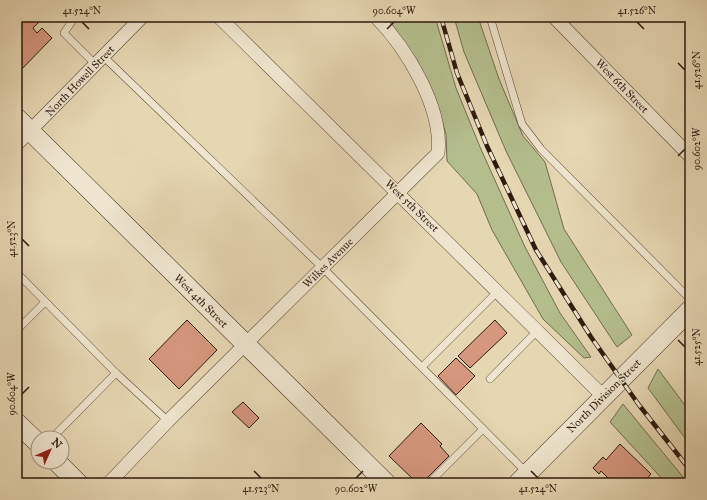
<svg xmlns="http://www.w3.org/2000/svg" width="707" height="500" font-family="'IM FELL Great Primer',serif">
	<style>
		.green { fill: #b4be8d; stroke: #716c4e }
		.building { fill: #d5977e; stroke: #2e1a0e }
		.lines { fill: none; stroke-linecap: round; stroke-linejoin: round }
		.service-casing { stroke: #5c4937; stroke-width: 8 }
		.minor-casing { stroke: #5c4937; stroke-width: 14 }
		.secondary-casing { stroke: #2e1a0e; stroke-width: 20 }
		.service { stroke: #efe5ce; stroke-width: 7 }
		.minor { stroke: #efe5ce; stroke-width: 13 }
		.secondary { stroke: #efe5ce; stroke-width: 19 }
		.rail-casing { stroke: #2e1a0e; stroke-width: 4.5 }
		.rail { stroke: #efe5ce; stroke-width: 3; stroke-dasharray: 9; stroke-linecap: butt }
		.ticks { fill: none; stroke: #2e1a0e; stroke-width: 1.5 }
		.labels { text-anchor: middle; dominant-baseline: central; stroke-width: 3; stroke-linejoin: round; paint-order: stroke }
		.street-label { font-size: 11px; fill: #2e1a0e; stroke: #efe5ce }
		.neatline { fill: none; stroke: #2e1a0e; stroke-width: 1.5 }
		.ticks-label { font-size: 10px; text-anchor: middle; fill: #2e1a0e }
	</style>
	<rect width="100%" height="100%" fill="#e6d7b3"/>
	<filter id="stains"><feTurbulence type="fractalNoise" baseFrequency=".005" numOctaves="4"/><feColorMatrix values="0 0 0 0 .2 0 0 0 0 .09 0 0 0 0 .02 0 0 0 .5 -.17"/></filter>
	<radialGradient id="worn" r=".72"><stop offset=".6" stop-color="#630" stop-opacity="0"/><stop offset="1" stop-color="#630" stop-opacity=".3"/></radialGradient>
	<g class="green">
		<path d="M383 17H435L456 88 480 147 525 247 560 313 591 357 584 358 543 319 492 230 477 194 447 161 446 134 437 103 417 60Z"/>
		<path d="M454 17H478L499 79 523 136 545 162 564 229 632 335 617 347 561 262 506 151 464 52Z"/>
		<path d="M658 369 690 412V445L648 388Z"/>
		<path d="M623 404 688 483H666L610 422Z"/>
	</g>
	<g class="building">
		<path d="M17 17H44L33 28 37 33 42 28 52 38 17 74Z"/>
		<path d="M187 320 217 350 179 389 149 359Z"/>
		<path d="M495 320 507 333 470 368 458 356Z"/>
		<path d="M456 358 475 376 456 395 438 376Z"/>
		<path d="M243 402 259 418 249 428 232 412Z"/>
		<path d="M421 423 442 444 440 446 449 456 422 483H417L389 456Z"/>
		<path d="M620 444 651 474 643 483H613L601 471 599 474 593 468 603 457 606 460Z"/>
	</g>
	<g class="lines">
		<g class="service-casing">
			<g id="service">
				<path d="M75 17 64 33 96 65"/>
				<path d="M490 17 522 124 541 149 690 299"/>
				<path d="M104 57 323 268 527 473"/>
				<path d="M17 273 116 373 168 421"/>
				<path d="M17 330 45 302"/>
				<path d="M422 367 498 291"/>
				<path d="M490 379 538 330"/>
				<path d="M52 438 116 373"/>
				<path d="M429 483 483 429"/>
			</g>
		</g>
		<g class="minor-casing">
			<g id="minor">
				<path d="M219 17 603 396"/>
				<path d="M554 17 690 156"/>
				<path d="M17 144 142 17"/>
				<path d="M109 483 168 421 438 153C443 108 407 49 376 17"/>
			</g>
		</g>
		<g class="secondary-casing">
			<g id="secondary">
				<path d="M17 118 386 483"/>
				<path d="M17 423 38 443"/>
				<path d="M57 462 78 483"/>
				<path d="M518 483 690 310"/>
			</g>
		</g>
		<use href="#service" class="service"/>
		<use href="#minor" class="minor"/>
		<use href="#secondary" class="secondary"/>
		<g class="rail-casing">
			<path id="rail" d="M441 17 457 73 487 146 536 250 591 337 639 405 690 470"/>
		</g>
		<use href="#rail" class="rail"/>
	</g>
	<path class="ticks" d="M82 22 89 29M637 22 644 29M387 29 394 22M678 63 685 70M678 156 685 149M22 239 29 246M678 340 685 347M22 394 29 387M254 471 261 478M531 471 538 478M356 478 363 471"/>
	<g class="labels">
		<g class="street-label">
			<text transform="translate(80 81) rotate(-46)">North Howell Street</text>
			<text transform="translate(622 86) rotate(46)">West 6th Street</text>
			<text transform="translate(412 206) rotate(44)">West 5th Street</text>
			<text transform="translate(328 263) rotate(-45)">Wilkes Avenue</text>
			<text transform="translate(201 301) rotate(45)">West 4th Street</text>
			<text transform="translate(604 396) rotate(-45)">North Division Street</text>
		</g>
	</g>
	<rect width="707" height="500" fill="none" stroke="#e6d7b3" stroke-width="44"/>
	<g transform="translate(50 450) rotate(45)"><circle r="19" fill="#efe5ce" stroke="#a29481"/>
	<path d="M0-3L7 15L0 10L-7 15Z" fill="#8f2418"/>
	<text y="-6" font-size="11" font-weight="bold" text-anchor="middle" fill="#2e1a0e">N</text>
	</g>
	<rect x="22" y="22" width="663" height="456" class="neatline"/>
	<g class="ticks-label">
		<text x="82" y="14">41.524°N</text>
		<text x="394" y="14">90.604°W</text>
		<text x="637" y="14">41.526°N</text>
		<text transform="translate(696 70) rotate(-90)" y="4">41.526°N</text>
		<text transform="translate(696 149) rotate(-90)" y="4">90.602°W</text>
		<text transform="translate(11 239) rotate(-90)" y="4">41.523°N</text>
		<text transform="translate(696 347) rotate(-90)" y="4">41.525°N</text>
		<text transform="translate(11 394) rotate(-90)" y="4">90.604°W</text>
		<text x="261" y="492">41.523°N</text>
		<text x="356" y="492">90.602°W</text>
		<text x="538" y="492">41.524°N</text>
	</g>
	<rect width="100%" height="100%" filter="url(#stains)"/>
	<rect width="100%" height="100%" fill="url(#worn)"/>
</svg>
